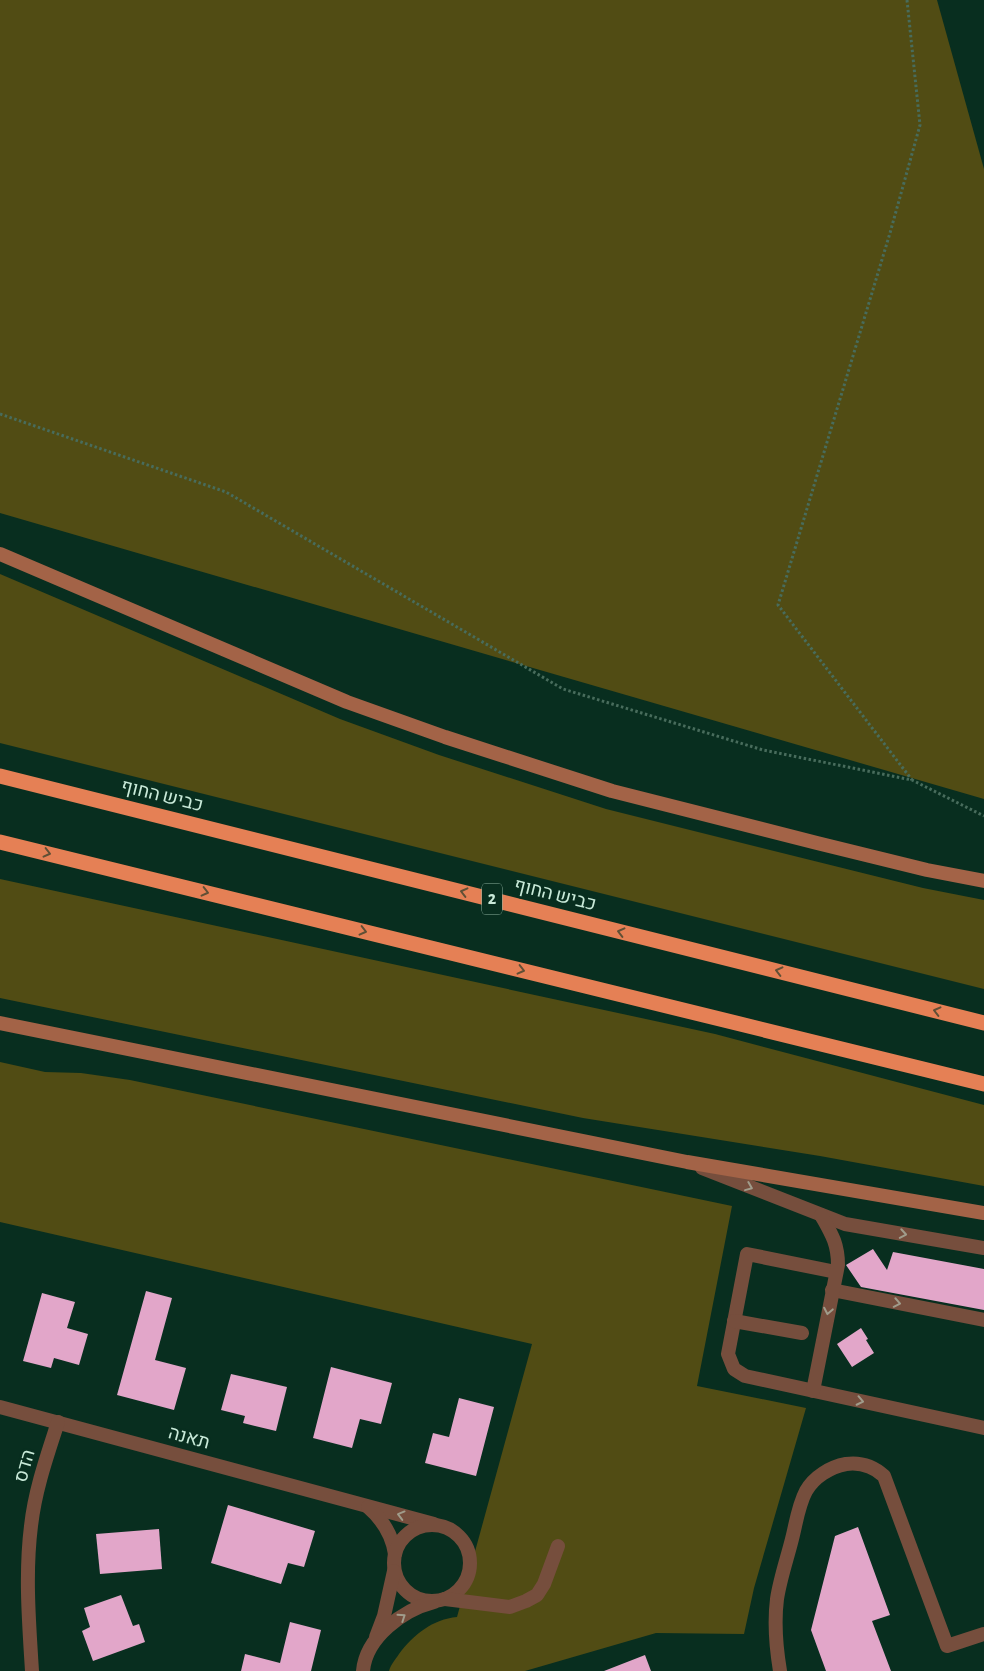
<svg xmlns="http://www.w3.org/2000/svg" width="984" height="1671" font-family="'Alegreya Sans',Heebo,sans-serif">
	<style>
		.green { fill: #514c14 }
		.building { fill: #e2a6c9 }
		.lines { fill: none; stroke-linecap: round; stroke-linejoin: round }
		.path { stroke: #486c5c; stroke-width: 3; stroke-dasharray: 2.5 2.5; stroke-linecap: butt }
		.service { stroke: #764e3d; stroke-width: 14 }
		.minor { stroke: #764e3d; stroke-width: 14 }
		.secondary { stroke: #a36347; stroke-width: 14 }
		.motorway { stroke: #e58055; stroke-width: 15 }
		.oneway { stroke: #604f35 }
		.oneway2 { stroke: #a09c8b }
		.labels { text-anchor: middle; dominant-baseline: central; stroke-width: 5; stroke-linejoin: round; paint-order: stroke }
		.shield { fill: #082e1f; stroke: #8fb2a1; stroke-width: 1 }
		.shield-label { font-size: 18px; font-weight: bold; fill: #c9ead9 }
		.street-label { font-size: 19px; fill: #c9ead9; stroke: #082e1f }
	</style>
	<rect width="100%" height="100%" fill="#082e1f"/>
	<g class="green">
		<path d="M0 0H937L984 169V799L0 513Z"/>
		<path d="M0 574 340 719 439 755 606 809 923 888 984 900V989L0 743Z"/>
		<path d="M0 879 715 1034 984 1105V1186L820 1156 583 1118 0 998Z"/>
		<path d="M0 1062 45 1072 81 1073 130 1080 732 1206 697 1386 806 1408 754 1588 744 1634 656 1633 525 1671H389C391 1664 395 1660 399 1654 413 1635 433 1619 457 1617L532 1344 0 1222Z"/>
	</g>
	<g class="building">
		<path d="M873 1249 887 1270 893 1252 984 1269V1310L861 1287 846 1265Z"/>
		<path d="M146 1291 172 1298 155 1360 186 1368 174 1410 117 1395Z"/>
		<path d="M42 1293 75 1302 67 1328 88 1334 79 1365 54 1358 51 1368 23 1361Z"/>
		<path d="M861 1328 868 1339 866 1340 874 1353 852 1367 837 1344Z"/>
		<path d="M331 1367 392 1383 381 1424 360 1419 352 1448 313 1438Z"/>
		<path d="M231 1374 287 1387 276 1431 243 1423 245 1416 221 1410Z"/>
		<path d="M459 1398 494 1407 476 1476 425 1463 433 1433 449 1437Z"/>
		<path d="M228 1505 315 1531 304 1567 288 1563 281 1584 211 1563Z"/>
		<path d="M858 1527 890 1615 872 1621 891 1671H826L811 1630 835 1536Z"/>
		<path d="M159 1529 162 1569 100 1574 96 1534Z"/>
		<path d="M121 1595 133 1626 139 1624 145 1642 93 1661 82 1631 90 1627 84 1608Z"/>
		<path d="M290 1622 321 1630 311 1671H241L245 1654 280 1663Z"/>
		<path d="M645 1655 651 1671H604Z"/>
	</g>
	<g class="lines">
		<g class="path">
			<path d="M907 0 920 125 890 233 778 605 912 780"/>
			<path d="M0 414 226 492 563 689 763 750 912 780 984 816"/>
		</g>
		<g class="service">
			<path d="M702 1168 845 1224 984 1248"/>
			<path d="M836 1272 747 1254 728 1354 734 1369 745 1376 984 1428"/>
			<path d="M832 1290 984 1320"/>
			<path d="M734 1321 802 1333"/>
			<path d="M813 1391 838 1265C838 1243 831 1233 821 1215"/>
			<path d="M780 1671C776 1647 774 1623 777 1599 780 1579 787 1559 792 1539 796 1524 798 1506 806 1491 814 1477 830 1467 846 1464 861 1462 873 1466 884 1476L947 1646 984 1634"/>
		</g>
		<g class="minor">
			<path d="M0 1407 434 1524"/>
			<path d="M368 1507C383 1520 392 1534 395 1554"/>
			<circle cx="432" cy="1563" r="38"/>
			<path d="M445 1599 510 1607 526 1601 537 1595 544 1584 558 1546"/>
			<path d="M376 1637 384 1616 394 1571"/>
			<path d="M32 1671C29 1623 25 1574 31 1526 35 1490 47 1456 58 1422"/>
			<path d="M363 1671C366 1637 403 1610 434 1602"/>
		</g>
		<g class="secondary">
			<path d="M0 554 347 702 445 737 612 791 817 843 927 870 984 881"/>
			<path d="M0 1023 687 1162 984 1213"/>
		</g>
		<g class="motorway">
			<path d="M0 776 984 1023"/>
			<path d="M0 842 984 1084"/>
		</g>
	</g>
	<defs><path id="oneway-chevron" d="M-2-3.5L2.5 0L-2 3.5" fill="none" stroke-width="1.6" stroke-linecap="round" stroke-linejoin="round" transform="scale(1.25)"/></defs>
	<g class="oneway">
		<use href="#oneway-chevron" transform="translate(47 853) rotate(14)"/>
		<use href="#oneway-chevron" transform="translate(205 892) rotate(14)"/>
		<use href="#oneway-chevron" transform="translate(464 892) rotate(-166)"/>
		<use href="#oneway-chevron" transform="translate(363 931) rotate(14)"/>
		<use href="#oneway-chevron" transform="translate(621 932) rotate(-166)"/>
		<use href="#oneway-chevron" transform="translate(521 970) rotate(14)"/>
		<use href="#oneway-chevron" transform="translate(779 971) rotate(-166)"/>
		<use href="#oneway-chevron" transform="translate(937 1011) rotate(-166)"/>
	</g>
	<g class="oneway2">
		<use href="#oneway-chevron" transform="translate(749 1187) rotate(22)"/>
		<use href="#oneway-chevron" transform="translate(903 1234) rotate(10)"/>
		<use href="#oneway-chevron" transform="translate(897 1303) rotate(11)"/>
		<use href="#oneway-chevron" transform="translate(828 1311) rotate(101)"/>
		<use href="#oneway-chevron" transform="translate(860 1401) rotate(12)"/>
		<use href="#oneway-chevron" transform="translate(401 1515) rotate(-165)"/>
		<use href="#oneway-chevron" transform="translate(402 1617) rotate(-34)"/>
	</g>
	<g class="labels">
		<rect class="shield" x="482" y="883.5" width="20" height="31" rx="4"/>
		<g class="shield-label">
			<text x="492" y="899">2</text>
		</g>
		<g class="street-label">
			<text transform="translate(162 796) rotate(14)">כביש החוף</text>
			<text transform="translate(555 895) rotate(14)">כביש החוף</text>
			<text transform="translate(189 1438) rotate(15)">תאנה</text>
			<text transform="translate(25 1466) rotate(-74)">הדס</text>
		</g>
	</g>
</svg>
